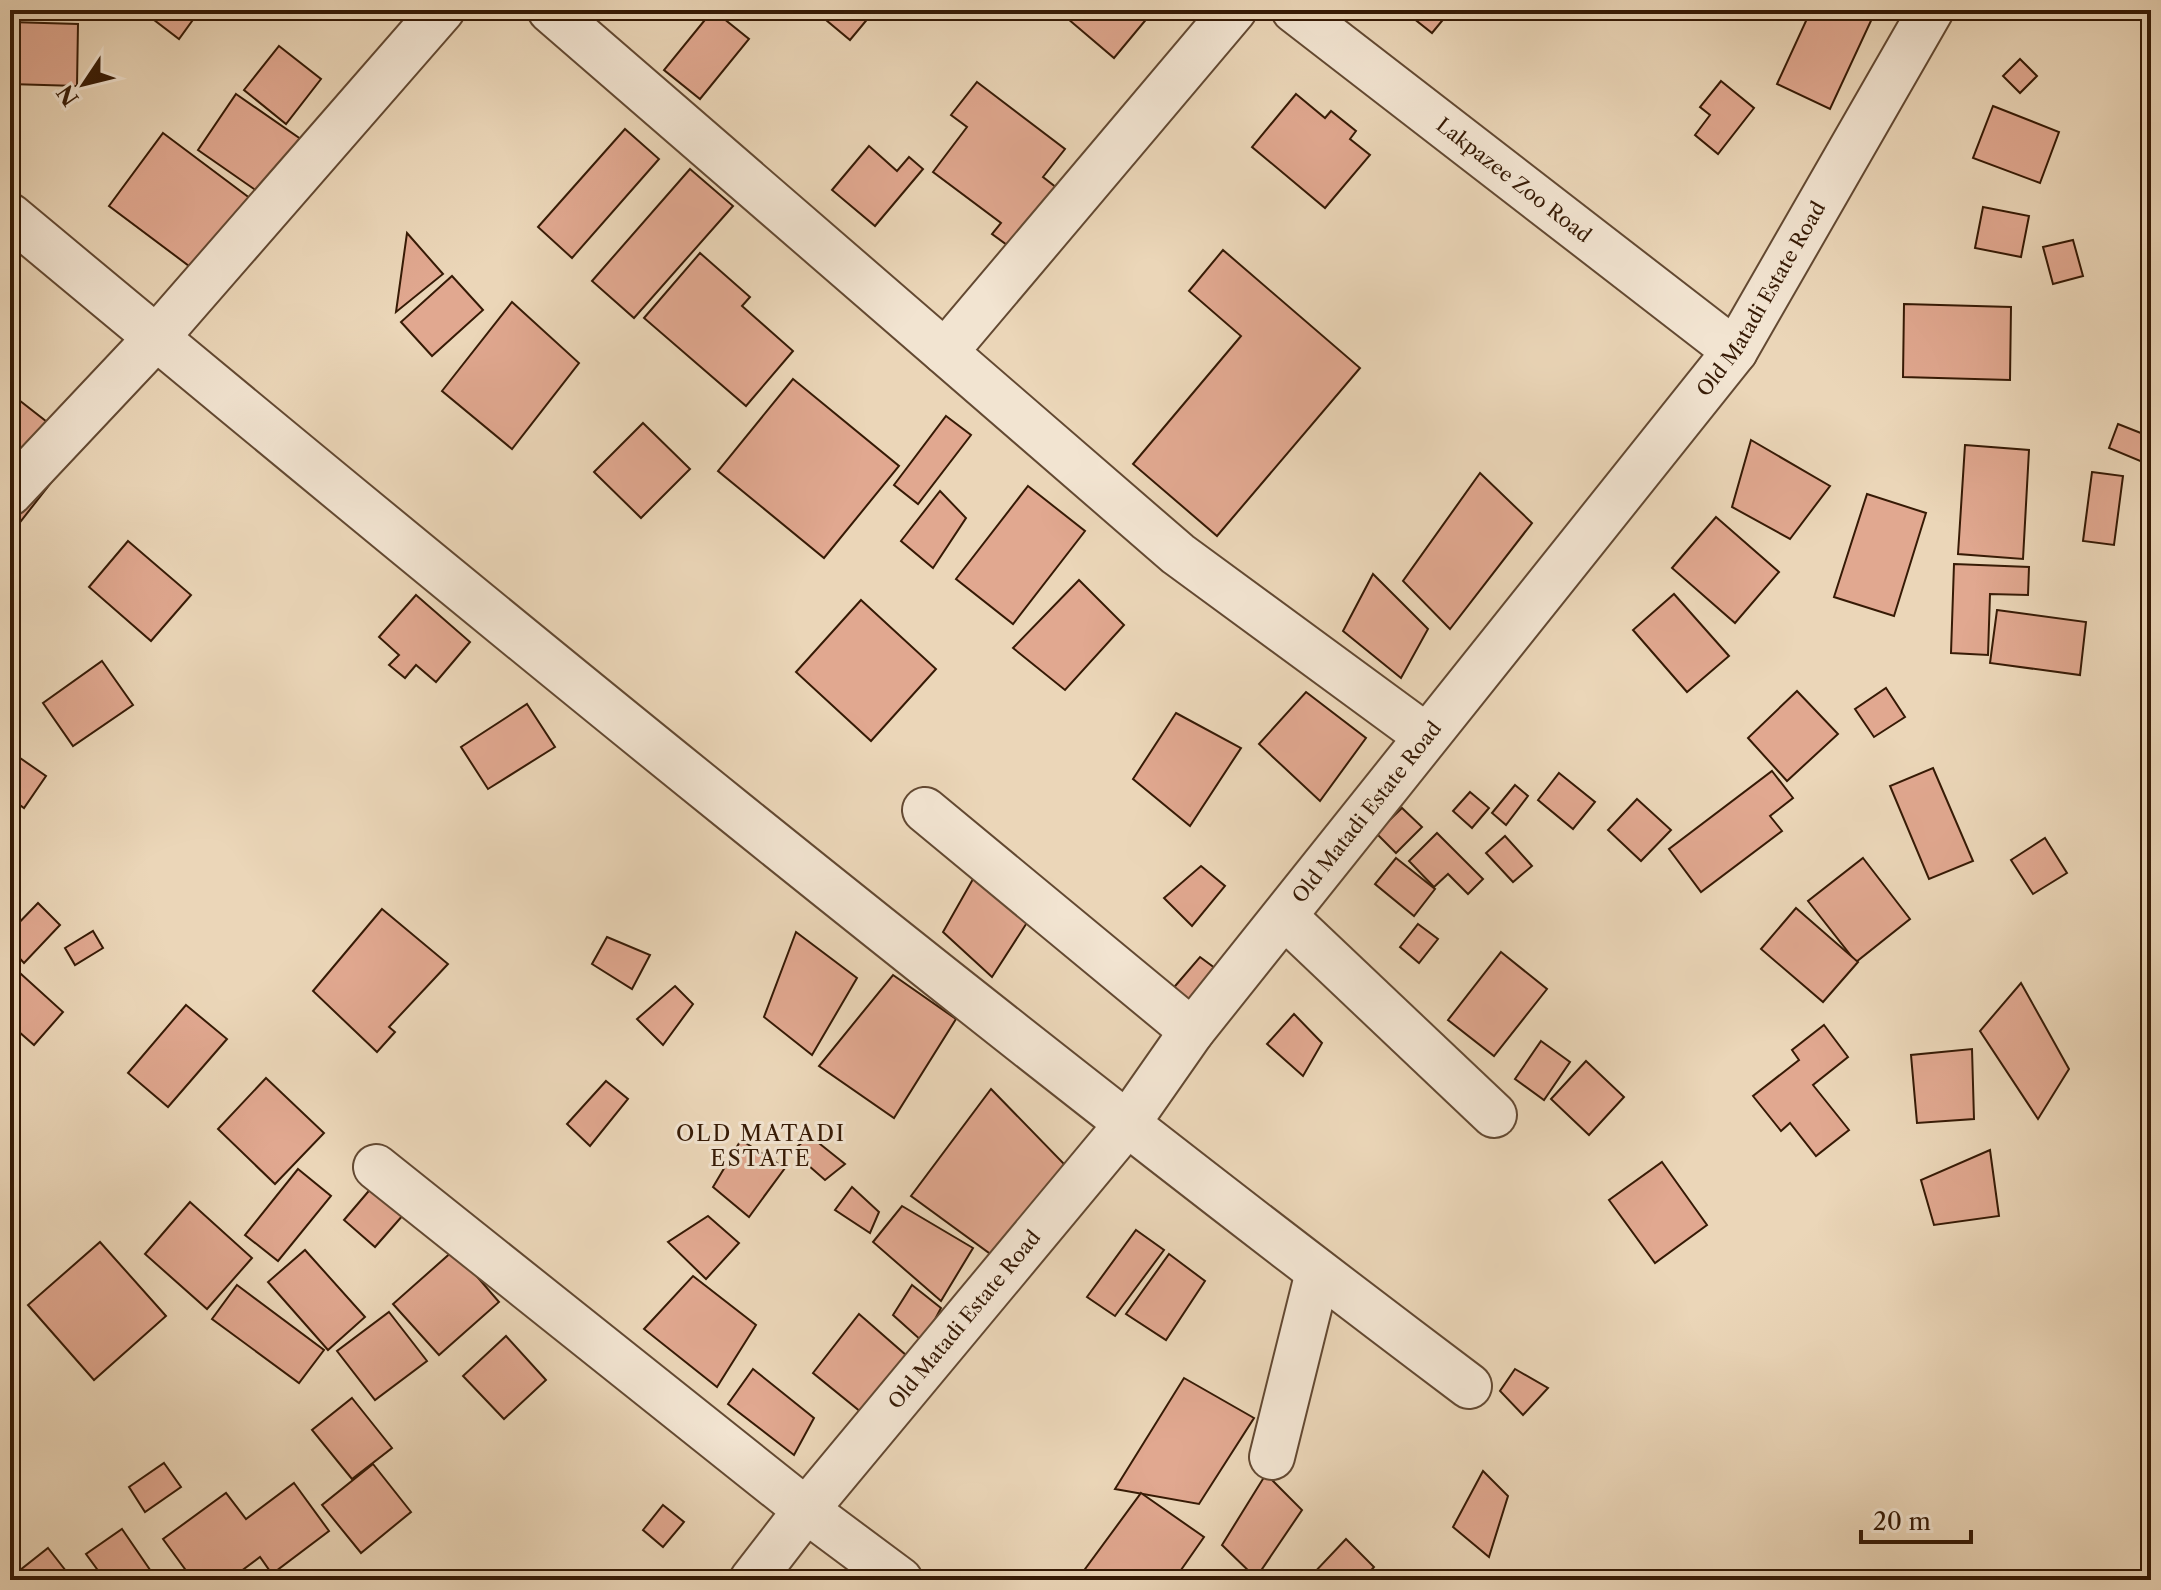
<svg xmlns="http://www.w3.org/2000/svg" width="2161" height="1590" font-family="'Libre Caslon Text',serif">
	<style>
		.building { fill: #e1a890; stroke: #361a05; stroke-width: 2 }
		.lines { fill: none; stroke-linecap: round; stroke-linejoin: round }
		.minor-casing { stroke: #634932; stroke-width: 48 }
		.minor { stroke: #f2e4d1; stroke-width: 44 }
		.labels { text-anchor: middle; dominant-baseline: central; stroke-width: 6; stroke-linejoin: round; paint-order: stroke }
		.street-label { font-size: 20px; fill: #361a05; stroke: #f2e4d1 }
		.neighbourhood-label { font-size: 22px; letter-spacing: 2px; fill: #361a05; stroke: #f2e4d1 }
	</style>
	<rect width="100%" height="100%" fill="#ebd6b8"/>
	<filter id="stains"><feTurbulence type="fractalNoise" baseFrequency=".0025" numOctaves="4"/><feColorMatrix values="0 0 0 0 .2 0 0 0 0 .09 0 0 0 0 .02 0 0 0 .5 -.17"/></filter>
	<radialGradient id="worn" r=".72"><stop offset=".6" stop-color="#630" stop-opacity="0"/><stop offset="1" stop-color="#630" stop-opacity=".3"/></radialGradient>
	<g class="building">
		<path d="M141 10H200L179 39Z"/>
		<path d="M713 10 749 39 700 99 664 70Z"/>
		<path d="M814 10H875L850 40Z"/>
		<path d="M1064 10H1154L1114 58 1061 13Z"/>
		<path d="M1403 10H1451L1432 33Z"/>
		<path d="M1811 10H1876L1830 109 1777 84Z"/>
		<path d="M10 22 78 24 77 86 10 84Z"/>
		<path d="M279 46 321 79 286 124 244 90Z"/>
		<path d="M2020 59 2037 76 2020 93 2003 76Z"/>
		<path d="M1721 81 1754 108 1718 154 1695 135 1710 115 1700 107Z"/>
		<path d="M977 82 1065 149 1043 177 1085 210 1040 269 992 234 1001 223 933 172 967 127 951 115Z"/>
		<path d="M236 94 305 142 267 198 198 150Z"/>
		<path d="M1296 94 1325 118 1331 111 1356 131 1350 139 1370 155 1325 208 1252 147Z"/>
		<path d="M1993 106 2059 132 2040 183 1973 158Z"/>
		<path d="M625 129 659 159 572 258 538 227Z"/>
		<path d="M163 133 255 202 201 275 109 206Z"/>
		<path d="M869 146 897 171 909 157 923 169 875 226 832 190Z"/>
		<path d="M690 169 733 206 634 318 592 281Z"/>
		<path d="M1983 207 2029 216 2021 257 1975 248Z"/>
		<path d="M407 233 443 274 396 312Z"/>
		<path d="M2073 240 2083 276 2053 284 2043 247Z"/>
		<path d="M1223 250 1360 368 1217 536 1133 464 1241 336 1189 291Z"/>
		<path d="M700 253 750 297 742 306 793 351 746 406 644 318Z"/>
		<path d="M452 276 483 310 432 356 401 322Z"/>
		<path d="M512 302 579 363 512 449 442 391Z"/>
		<path d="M1904 304 2011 307 2010 380 1903 377Z"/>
		<path d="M793 379 899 466 824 558 718 471Z"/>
		<path d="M10 393 79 447 10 535Z"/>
		<path d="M946 416 971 435 918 504 894 485Z"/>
		<path d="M643 423 690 469 641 518 594 472Z"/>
		<path d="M2118 424 2151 437V449L2145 463 2109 448Z"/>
		<path d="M1751 440 1830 486 1790 539 1732 507Z"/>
		<path d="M1965 445 2029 450 2023 559 1958 554Z"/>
		<path d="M2092 472 2123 476 2114 545 2083 541Z"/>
		<path d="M1480 473 1532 523 1450 629 1403 581Z"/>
		<path d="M1028 486 1085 531 1013 624 956 579Z"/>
		<path d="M940 491 966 518 933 568 901 541Z"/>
		<path d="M1867 494 1926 513 1894 616 1834 597Z"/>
		<path d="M1716 517 1779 572 1735 623 1672 568Z"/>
		<path d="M128 541 191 595 151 641 89 587Z"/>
		<path d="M1954 564 2029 567 2028 595 1990 594 1988 655 1951 653Z"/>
		<path d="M1373 574 1428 629 1401 678 1343 631Z"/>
		<path d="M1079 580 1124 625 1065 690 1013 648Z"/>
		<path d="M1674 594 1729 656 1687 692 1633 630Z"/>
		<path d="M416 595 470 642 436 682 416 665 405 678 389 665 399 655 379 637Z"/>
		<path d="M861 600 936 669 871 741 796 672Z"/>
		<path d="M1997 610 2086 622 2080 675 1990 663Z"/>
		<path d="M102 661 133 705 73 746 43 703Z"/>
		<path d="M1886 688 1905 717 1874 737 1855 709Z"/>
		<path d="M1797 691 1838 734 1787 781 1748 738Z"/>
		<path d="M1306 692 1366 738 1320 801 1259 744Z"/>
		<path d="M527 704 555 747 488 789 461 747Z"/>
		<path d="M1176 713 1241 748 1190 826 1133 779Z"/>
		<path d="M10 751 46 776 24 808 10 798Z"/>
		<path d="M1933 768 1973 861 1929 879 1890 786Z"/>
		<path d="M1772 771 1793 798 1770 816 1782 831 1701 892 1669 849Z"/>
		<path d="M1559 773 1595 802 1573 829 1538 800Z"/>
		<path d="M1515 785 1528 796 1506 825 1492 813Z"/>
		<path d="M1470 792 1489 808 1472 828 1453 811Z"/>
		<path d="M1637 799 1671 830 1641 861 1608 830Z"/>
		<path d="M1402 808 1422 827 1396 853 1376 833Z"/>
		<path d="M1437 833 1483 879 1468 894 1448 874 1434 887 1409 861Z"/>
		<path d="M1505 836 1532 866 1513 882 1486 853Z"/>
		<path d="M2045 838 2067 873 2033 894 2011 860Z"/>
		<path d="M1396 858 1435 889 1414 916 1375 884Z"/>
		<path d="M1863 858 1910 919 1856 962 1808 901Z"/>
		<path d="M1201 866 1225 886 1192 926 1164 898Z"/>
		<path d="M977 872 1030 918 992 977 943 932Z"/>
		<path d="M38 903 60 925 24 963 10 948V932Z"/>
		<path d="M1796 908 1858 962 1823 1002 1761 949Z"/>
		<path d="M382 909 448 964 389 1027 395 1032 377 1052 313 991Z"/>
		<path d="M1418 924 1438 939 1419 963 1400 947Z"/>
		<path d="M93 931 103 948 75 965 65 948Z"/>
		<path d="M796 932 857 978 812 1055 764 1017Z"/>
		<path d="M607 937 650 955 632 989 592 964Z"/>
		<path d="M1501 952 1547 989 1494 1056 1448 1020Z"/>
		<path d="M1200 957 1231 980 1199 1017 1170 992Z"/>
		<path d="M10 964 63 1012 34 1045 10 1024Z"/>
		<path d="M893 975 956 1019 894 1118 819 1066Z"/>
		<path d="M2021 983 2069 1069 2038 1119 1980 1031Z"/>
		<path d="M675 986 693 1004 663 1045 637 1019Z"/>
		<path d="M186 1005 227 1039 168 1107 128 1073Z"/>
		<path d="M1294 1014 1322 1043 1303 1076 1267 1044Z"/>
		<path d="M1824 1025 1848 1057 1813 1085 1849 1130 1816 1156 1790 1123 1781 1131 1753 1096 1799 1060 1792 1050Z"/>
		<path d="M1541 1041 1570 1062 1544 1100 1515 1079Z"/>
		<path d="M1972 1049 1974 1119 1917 1123 1911 1055Z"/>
		<path d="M1586 1061 1624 1097 1589 1135 1551 1099Z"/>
		<path d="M266 1078 324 1133 275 1184 218 1129Z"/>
		<path d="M606 1081 628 1099 590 1146 567 1124Z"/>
		<path d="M991 1089 1066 1166 996 1258 911 1196Z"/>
		<path d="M810 1136 845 1164 825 1180 792 1151Z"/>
		<path d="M741 1140 785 1168 749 1217 713 1187Z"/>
		<path d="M1990 1150 1999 1216 1934 1225 1921 1180Z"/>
		<path d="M1662 1162 1707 1225 1655 1263 1609 1200Z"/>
		<path d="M298 1169 331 1196 278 1261 245 1235Z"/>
		<path d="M379 1179 411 1206 375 1247 344 1220Z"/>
		<path d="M852 1187 879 1212 870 1233 835 1210Z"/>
		<path d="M190 1202 252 1258 207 1309 145 1254Z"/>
		<path d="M902 1206 973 1248 941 1301 873 1242Z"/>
		<path d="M708 1216 739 1243 706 1279 668 1242Z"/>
		<path d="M1136 1230 1164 1250 1115 1316 1087 1297Z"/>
		<path d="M100 1242 166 1316 94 1380 28 1305Z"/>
		<path d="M305 1250 365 1317 328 1350 268 1282Z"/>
		<path d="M454 1250 499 1302 439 1355 393 1304Z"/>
		<path d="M1169 1254 1205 1281 1166 1340 1126 1314Z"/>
		<path d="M693 1276 756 1325 717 1387 644 1329Z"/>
		<path d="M237 1285 324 1350 299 1383 212 1319Z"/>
		<path d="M912 1285 941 1308 923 1342 893 1315Z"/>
		<path d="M389 1312 427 1361 375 1400 337 1351Z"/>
		<path d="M859 1314 915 1363 872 1421 813 1373Z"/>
		<path d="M506 1336 546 1380 504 1419 463 1376Z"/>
		<path d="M753 1369 814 1418 794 1455 728 1404Z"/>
		<path d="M1515 1369 1548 1388 1523 1415 1500 1391Z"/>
		<path d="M1184 1378 1254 1418 1199 1504 1115 1489Z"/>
		<path d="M352 1398 392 1448 352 1479 312 1430Z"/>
		<path d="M164 1463 181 1487 145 1512 129 1487Z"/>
		<path d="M373 1464 411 1512 361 1553 322 1505Z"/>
		<path d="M1483 1471 1508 1496 1489 1557 1453 1527Z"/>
		<path d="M1266 1474 1302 1510 1256 1578 1222 1545Z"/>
		<path d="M294 1483 329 1531 272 1574 260 1557 229 1580H193L163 1539 226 1493 246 1519Z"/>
		<path d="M1141 1493 1204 1537 1174 1580H1077Z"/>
		<path d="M663 1505 684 1522 663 1547 643 1530Z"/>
		<path d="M122 1529 157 1580H105L86 1554Z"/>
		<path d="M1346 1539 1374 1567 1363 1580H1314L1310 1577Z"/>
		<path d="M48 1548 73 1580H10V1578Z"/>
	</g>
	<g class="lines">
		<g class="minor-casing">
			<g id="minor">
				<path d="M550 10 1178 554 1426 736"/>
				<path id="s1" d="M1294 10 1735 351"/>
				<path d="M10 216C489 615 971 1011 1469 1386"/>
				<path d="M945 352 1234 10"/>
				<path d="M10 493 156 338 442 10"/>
				<path d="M925 810 1192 1031"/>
				<path d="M1285 917 1494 1115"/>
				<path d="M376 1167 806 1510 900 1580"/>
				<path d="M1272 1457 1318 1272"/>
				<path id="s2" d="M752 1580 806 1510 1127 1124 1192 1031 1735 351 1931 10"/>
			</g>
		</g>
		<use href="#minor" class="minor"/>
	</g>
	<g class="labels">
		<g class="street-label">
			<text stroke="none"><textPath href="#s1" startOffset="278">Lakpazee Zoo Road</textPath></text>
			<text stroke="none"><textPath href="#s2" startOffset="1632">Old Matadi Estate Road</textPath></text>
			<text stroke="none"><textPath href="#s2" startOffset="984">Old Matadi Estate Road</textPath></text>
			<text stroke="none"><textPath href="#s2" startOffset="336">Old Matadi Estate Road</textPath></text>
		</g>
		<g class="neighbourhood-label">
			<text x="761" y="1133">OLD MATADI<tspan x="761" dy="25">ESTATE</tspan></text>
		</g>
	</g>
	<rect width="2161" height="1590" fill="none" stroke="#ebd6b8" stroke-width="40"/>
	<rect x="12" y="12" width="2137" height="1566" fill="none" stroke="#361a05" stroke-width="4"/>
	<rect x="20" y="20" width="2121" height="1550" fill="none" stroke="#361a05" stroke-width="2"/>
	<g transform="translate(84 84) rotate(235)" stroke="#f2e4d1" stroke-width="6" paint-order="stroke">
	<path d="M0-6L14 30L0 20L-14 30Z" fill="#361a05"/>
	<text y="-12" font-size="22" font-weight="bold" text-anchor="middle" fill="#361a05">N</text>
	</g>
	<path d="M1861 1530v12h110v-12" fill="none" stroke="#361a05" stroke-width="4"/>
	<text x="1873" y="1530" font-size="24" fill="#361a05" stroke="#f2e4d1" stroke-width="6" paint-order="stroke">20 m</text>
	<rect width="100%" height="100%" filter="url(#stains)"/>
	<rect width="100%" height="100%" fill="url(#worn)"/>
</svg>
